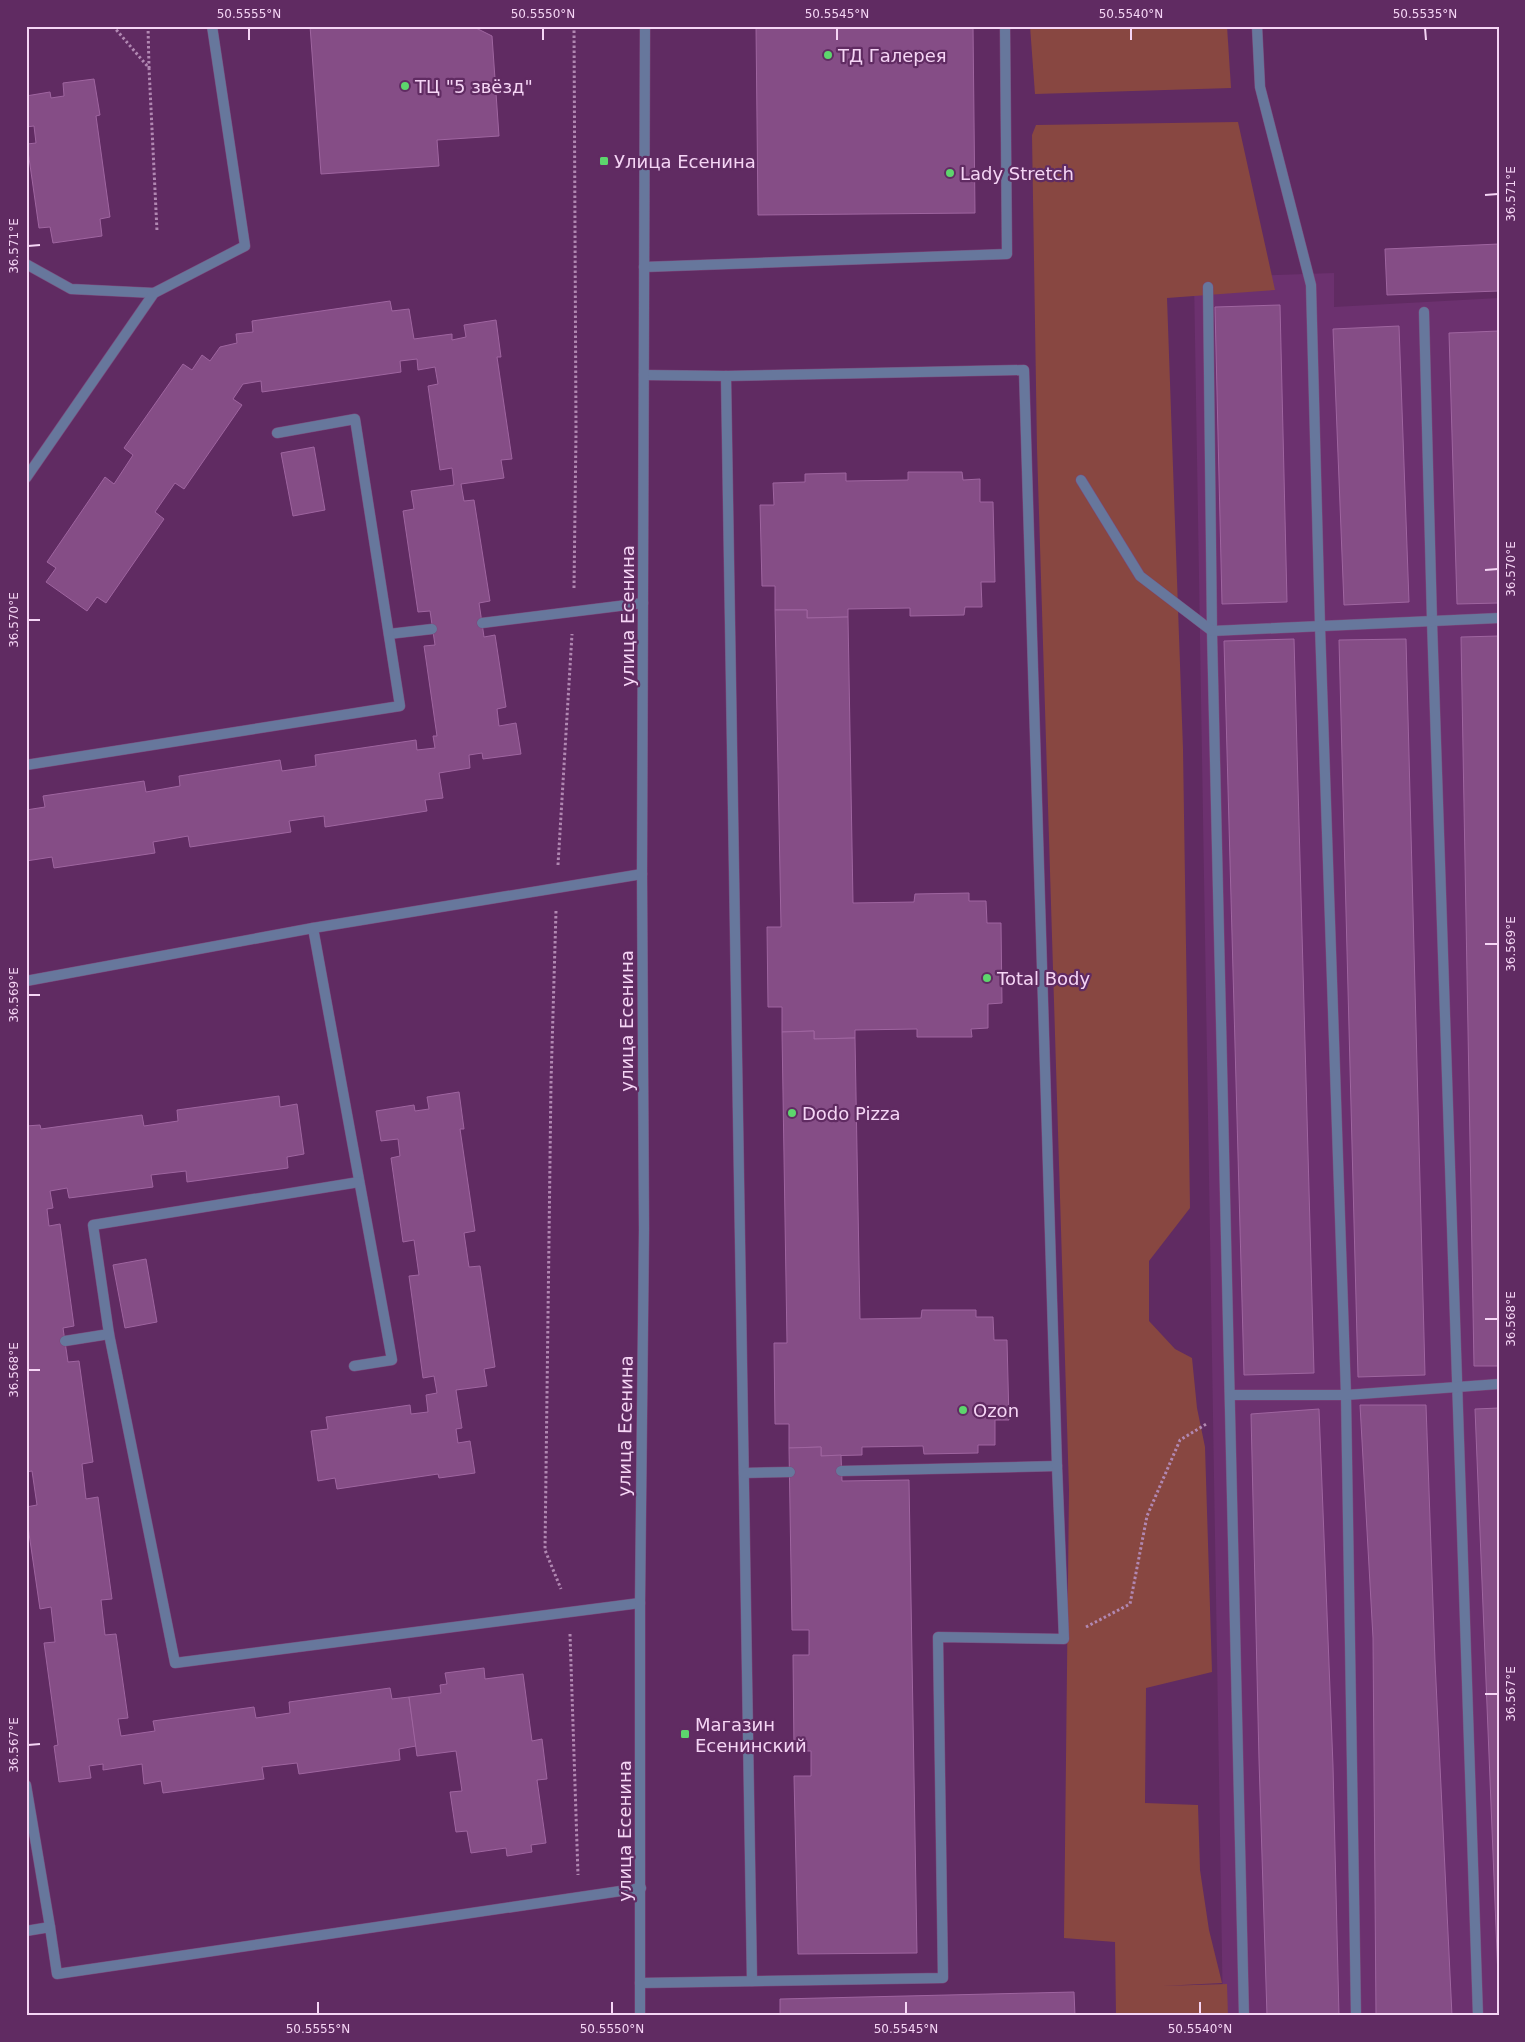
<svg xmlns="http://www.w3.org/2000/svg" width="1525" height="2042" font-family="'DejaVu Sans',sans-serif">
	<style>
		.built { fill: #6c316f }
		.green { fill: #884741 }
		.building { fill: #854d86; stroke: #9f65a0 }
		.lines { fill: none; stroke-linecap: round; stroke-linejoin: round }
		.service-casing { stroke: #7b4a7c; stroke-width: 11 }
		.tertiary-casing { stroke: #7b4a7c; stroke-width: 11 }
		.path { stroke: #b188b2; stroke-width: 3; stroke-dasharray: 2.5 2.5; stroke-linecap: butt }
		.service { stroke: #67779c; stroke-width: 10 }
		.tertiary { stroke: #67779c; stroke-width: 10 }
		.ticks { fill: none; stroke: #f5d5f5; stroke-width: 2 }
		.poi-dot { fill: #5dd56d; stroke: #602b62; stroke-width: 2 }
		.labels { text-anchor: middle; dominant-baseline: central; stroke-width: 4.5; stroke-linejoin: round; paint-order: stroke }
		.poi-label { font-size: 18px; fill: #f5d5f5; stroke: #602b62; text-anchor: start }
		.street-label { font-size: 18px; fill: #f5d5f5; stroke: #602b62 }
		.neatline { fill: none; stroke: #f5d5f5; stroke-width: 2 }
		.ticks-label { font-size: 12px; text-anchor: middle; fill: #f5d5f5 }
	</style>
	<rect width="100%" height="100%" fill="#602b62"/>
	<path class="built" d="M1334 273V307L1499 298V2016H1223L1194 278Z"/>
	<g class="green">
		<path d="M1030 26H1227L1231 88 1035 94Z"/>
		<path d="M1238 122 1275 290 1167 298 1183 749 1190 1208 1149 1261V1321L1175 1349 1192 1358 1197 1408 1205 1447 1212 1672 1146 1688 1145 1803 1198 1805 1200 1870 1209 1930 1222 1983 1162 1986 1227 1984 1228 2016H1116L1115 1942 1064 1938 1069 1490 1037 448 1032 135 1036 125Z"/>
	</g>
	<g class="building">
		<path d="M310 26H472L492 36 499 136 437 140 439 166 321 174Z"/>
		<path d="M756 26H973L975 213 758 215Z"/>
		<path d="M94 79 100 115 96 116 110 217 100 219 102 236 53 243 50 227 39 228 27 144 36 143 34 126 26 127V96L50 92 51 98 64 96 63 83Z"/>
		<path d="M1499 244V291L1387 295 1385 249Z"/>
		<path d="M390 301 392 311 409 309 414 339 452 334V340L466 337 464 325 496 320 501 357H497L512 459 501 460 504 478 461 484 464 501 474 500 490 601 479 603 482 623 484 637 495 635 506 707 497 709 499 726 516 723 521 754 483 759 482 753 469 755 470 768 439 773 443 798 425 800 427 811 325 827 324 816 289 821 291 832 190 847 188 836 171 839 153 842 155 853 54 868 52 857 26 861V810L45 807 43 796 144 781 146 792 180 786 179 776 280 760 282 771 316 766 315 755 416 740 417 750 435 748 433 736H437L424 646 435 645 430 611 418 612 403 511 414 509 411 491 454 485 452 468 440 470 428 386 438 384 435 367 418 370 417 359 400 361 401 372 332 382 262 392 261 381 243 384 233 399 242 405 184 489 175 483 155 512 164 519 106 603 97 597 87 611 46 582 56 568 47 562 105 477 114 484 133 455 124 448 183 364 192 370 202 355 210 361 220 347 237 343 236 334 253 332 252 321Z"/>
		<path d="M1280 305 1287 602 1222 604 1215 307Z"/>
		<path d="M1399 326 1409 602 1344 605 1333 329Z"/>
		<path d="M1499 331V603L1457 604 1449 333Z"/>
		<path d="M314 447 325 510 293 516 281 453Z"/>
		<path d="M908 472H962L963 480 980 479V502H993L995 582H981L982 607H965L964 615 910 616V608L848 609V617L807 618V610H775V586H762L760 505H774L773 483 805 482V474L846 473V481L908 480Z"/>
		<path d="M775 610H807V618L848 617 853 903 914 902 915 894 969 893V901H986L987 923H1001L1002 1003 988 1004V1028L971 1029 972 1037H917V1029L855 1030V1038L814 1039V1031L782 1032V1007H768L767 927H781Z"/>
		<path d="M1499 636V1366H1474L1461 637Z"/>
		<path d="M1294 639 1314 1373 1244 1375 1224 641Z"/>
		<path d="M1406 639 1425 1375 1358 1377 1339 640Z"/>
		<path d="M814 1031V1039L855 1038 860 1319 921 1318 922 1310H976V1317H993L994 1340H1007L1009 1420H995V1445H978V1453L924 1454 923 1446 862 1447V1455L821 1456V1447L789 1448V1424H775L774 1343H787L782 1032Z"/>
		<path d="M459 1092 464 1129H460L475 1231 464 1233 469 1267 480 1266 495 1367 484 1369 487 1386 456 1390 462 1428 456 1429 458 1443 470 1441 475 1473 439 1478 438 1474 337 1489 335 1478 318 1481 311 1431 328 1429 326 1417 410 1405 411 1414 428 1412 426 1395 437 1393 434 1376 423 1378 409 1276 419 1275 414 1240 403 1242 391 1158 400 1156 398 1139 381 1141 376 1111 414 1105 415 1111 429 1109 427 1097Z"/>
		<path d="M279 1096 280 1107 297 1104 304 1154 287 1157 288 1168 187 1182 186 1171 151 1175 153 1187 69 1198 67 1188 50 1191 53 1208 47 1209 49 1226 60 1224 74 1326 63 1328 68 1362 79 1361 93 1462 82 1464 86 1499 98 1497 112 1599 101 1600 105 1635 116 1634 128 1718 118 1719 121 1736 155 1731 153 1721 254 1707 256 1718 290 1713 289 1702 390 1688 392 1699 409 1697 416 1746 399 1749 400 1760 299 1774 297 1763 262 1767 264 1779 163 1793 161 1781 144 1784 142 1764 103 1770V1764L89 1766 91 1778 59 1782 54 1746 58 1745 44 1643 55 1642 51 1607 40 1609 26 1513V1507L37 1505 32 1471 26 1472V1126L40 1125 41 1129 142 1115 144 1126 178 1121 177 1110Z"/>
		<path d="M146 1259 157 1322 125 1328 113 1265Z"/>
		<path d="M1360 1405H1426L1435 1661 1452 2016H1376L1373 1638Z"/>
		<path d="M1499 1408V2002L1475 1409Z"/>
		<path d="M1319 1409 1333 1766 1339 2016H1267L1259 1760 1251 1414Z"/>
		<path d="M821 1447V1456L841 1455 842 1481 909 1480 917 1953 798 1954 794 1776H811V1751H794L793 1655H809V1630H792L789 1448Z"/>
		<path d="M484 1668 485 1679 523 1674 532 1741 542 1739 547 1779 537 1780 546 1843 531 1845 532 1852 507 1856 506 1848 471 1853 467 1831 456 1832 450 1792 462 1791 456 1751 417 1756 409 1697 441 1693 440 1685 447 1684 445 1673Z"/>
		<path d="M1074 1992 1075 2016H780V1999Z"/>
	</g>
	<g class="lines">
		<g class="service-casing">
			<g id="service">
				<path d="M1257 26 1260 87 1311 285 1320 626 1346 1395 1356 2016"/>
				<path d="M26 264 71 289 154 293"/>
				<path d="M644 267 1007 254 1005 26"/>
				<path d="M1208 287 1212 631 1244 2016"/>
				<path d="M1424 312 1432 621 1478 2016"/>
				<path d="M726 376 752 1981"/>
				<path d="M26 478 154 293 245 246 212 26"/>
				<path d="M1081 480 1140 576 1212 631 1499 618"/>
				<path d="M482 623 643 603"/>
				<path d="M389 634 432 629"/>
				<path d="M26 765 400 706 355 419 277 433"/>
				<path d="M313 928 392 1360 354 1366"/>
				<path d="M26 981 313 928 642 874"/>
				<path d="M109 1334 175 1663 640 1603"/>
				<path d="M65 1341 109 1334 93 1225 359 1182"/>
				<path d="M1231 1395H1346L1499 1384"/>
				<path d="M841 1471 1057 1466"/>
				<path d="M744 1473 790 1472"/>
				<path d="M26 1785 50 1927"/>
				<path d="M26 1931 50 1927 57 1974 641 1888"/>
				<path d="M640 1983 943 1978 938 1637 1064 1639 1057 1466 1024 370 726 376 644 375"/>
			</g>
		</g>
		<g class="tertiary-casing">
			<path id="tertiary" d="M640 2016V1603L644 1230 642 874 645 26"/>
		</g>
		<g class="path">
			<path d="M113 26 149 68 157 231"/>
			<path d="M148 26 149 68"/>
			<path d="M574 588 576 432 574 26"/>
			<path d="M558 865 572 634"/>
			<path d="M556 911 551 1082 545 1550 561 1589"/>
			<path d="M1086 1627 1130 1604 1147 1516 1180 1440 1208 1423"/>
			<path d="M570 1634 578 1875"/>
		</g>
		<use href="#service" class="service"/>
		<use href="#tertiary" class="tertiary"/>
	</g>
	<path class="ticks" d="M249 28V40M543 28V40M837 28V40M1131 28V40M1425 28 1426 40M1485 195 1498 194M28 246 40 245M1485 570 1498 569M28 620H40M1485 944H1498M28 995H40M1485 1319H1498M28 1370H40M1485 1694H1498M28 1745 40 1744M318 2002V2014M612 2002V2014M906 2002V2014M1200 2002V2014"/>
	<g class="poi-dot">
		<circle cx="828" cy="55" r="5"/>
		<circle cx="405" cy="86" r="5"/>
		<rect x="599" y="156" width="10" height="10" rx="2.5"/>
		<circle cx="950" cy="173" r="5"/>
		<circle cx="987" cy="978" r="5"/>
		<circle cx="792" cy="1113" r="5"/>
		<circle cx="963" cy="1410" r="5"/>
		<rect x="680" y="1729" width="10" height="10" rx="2.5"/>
	</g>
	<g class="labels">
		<g class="poi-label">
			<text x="838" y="55">ТД Галерея</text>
			<text x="415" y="86">ТЦ "5 звёзд"</text>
			<text x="614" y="161">Улица Есенина</text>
			<text x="960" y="173">Lady Stretch</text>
			<text x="997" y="978">Total Body</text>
			<text x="802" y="1113">Dodo Pizza</text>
			<text x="973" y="1410">Ozon</text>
			<text x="695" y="1724">Магазин<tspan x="695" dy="21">Есенинский</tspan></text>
		</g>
		<g class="street-label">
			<text transform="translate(627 616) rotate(-90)">улица Есенина</text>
			<text transform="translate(626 1021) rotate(-90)">улица Есенина</text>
			<text transform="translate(625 1426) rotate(-89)">улица Есенина</text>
			<text transform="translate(624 1831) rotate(-90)">улица Есенина</text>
		</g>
	</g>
	<rect width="1525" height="2042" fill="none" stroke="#602b62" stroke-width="55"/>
	<rect x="28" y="28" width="1470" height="1986" class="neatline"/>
	<g class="ticks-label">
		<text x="249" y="18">50.5555°N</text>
		<text x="543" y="18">50.5550°N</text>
		<text x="837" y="18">50.5545°N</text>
		<text x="1131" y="18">50.5540°N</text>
		<text x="1425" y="18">50.5535°N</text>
		<text transform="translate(1511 194) rotate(-90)" y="4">36.571°E</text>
		<text transform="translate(14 246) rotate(-90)" y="4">36.571°E</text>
		<text transform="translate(1511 569) rotate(-90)" y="4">36.570°E</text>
		<text transform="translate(14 620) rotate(-90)" y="4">36.570°E</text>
		<text transform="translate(1511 944) rotate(-90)" y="4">36.569°E</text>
		<text transform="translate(14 995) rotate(-90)" y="4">36.569°E</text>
		<text transform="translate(1511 1319) rotate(-90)" y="4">36.568°E</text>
		<text transform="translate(14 1370) rotate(-90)" y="4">36.568°E</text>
		<text transform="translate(1511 1694) rotate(-90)" y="4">36.567°E</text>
		<text transform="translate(14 1745) rotate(-90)" y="4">36.567°E</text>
		<text x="318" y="2033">50.5555°N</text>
		<text x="612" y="2033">50.5550°N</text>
		<text x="906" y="2033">50.5545°N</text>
		<text x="1200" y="2033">50.5540°N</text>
	</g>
</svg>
